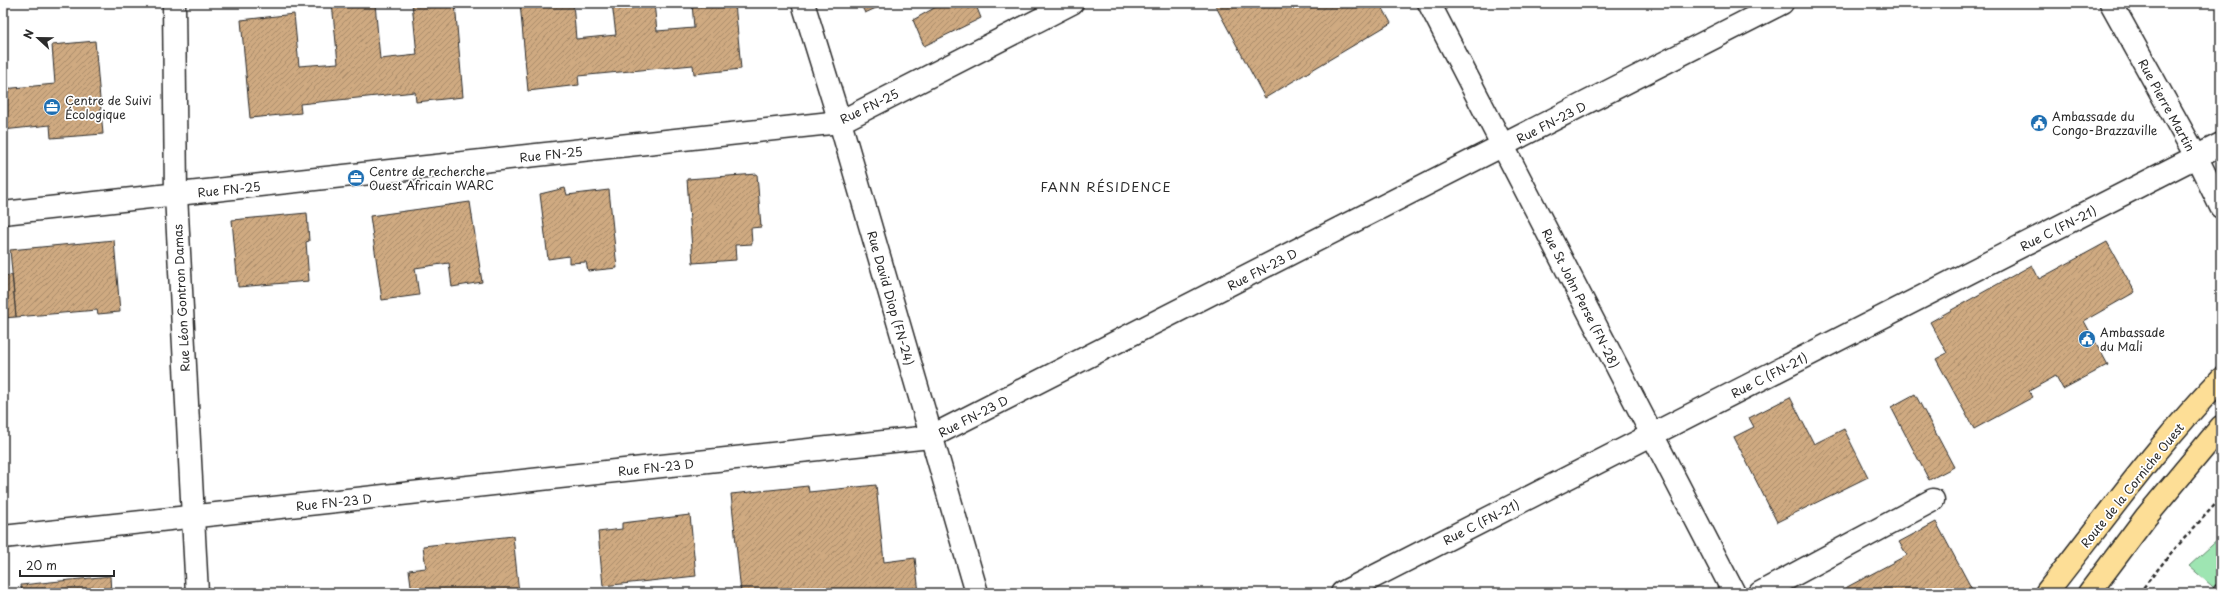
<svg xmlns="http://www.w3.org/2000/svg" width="2224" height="596" font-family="'Playpen Sans',sans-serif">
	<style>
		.park { fill: #9ee5b2; stroke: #64886e }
		.building { fill: url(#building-hatch); stroke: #2b2b2b }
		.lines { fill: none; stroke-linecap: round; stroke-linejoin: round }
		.service-casing { stroke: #2b2b2b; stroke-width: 16 }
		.minor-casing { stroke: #2b2b2b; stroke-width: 25 }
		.trunk-casing { stroke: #2b2b2b; stroke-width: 25 }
		.path { stroke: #2b2b2b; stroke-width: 2.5; stroke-dasharray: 4 3; stroke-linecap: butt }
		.service { stroke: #fff; stroke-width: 13 }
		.minor { stroke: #fff; stroke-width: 22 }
		.trunk { stroke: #fdde96; stroke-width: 22 }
		.labels { text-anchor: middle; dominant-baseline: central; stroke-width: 3.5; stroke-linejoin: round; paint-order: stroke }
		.poi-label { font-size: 12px; fill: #2b2b2b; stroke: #fff; text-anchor: start }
		.street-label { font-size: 12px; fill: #2b2b2b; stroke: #fff }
		.neighbourhood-label { font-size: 13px; letter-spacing: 1px; fill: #2b2b2b; stroke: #fff }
	</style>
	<defs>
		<pattern id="building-hatch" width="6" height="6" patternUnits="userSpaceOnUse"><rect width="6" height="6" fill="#cfaa81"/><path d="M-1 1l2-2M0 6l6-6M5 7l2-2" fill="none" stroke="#a88b6a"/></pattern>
	</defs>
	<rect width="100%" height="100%" fill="#fff"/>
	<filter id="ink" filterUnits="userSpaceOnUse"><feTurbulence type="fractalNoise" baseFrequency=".025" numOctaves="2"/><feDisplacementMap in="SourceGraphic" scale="8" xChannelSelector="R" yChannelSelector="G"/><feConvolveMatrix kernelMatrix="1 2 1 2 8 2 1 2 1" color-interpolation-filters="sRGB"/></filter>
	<g filter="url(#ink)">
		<path class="park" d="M2221 537V593H2220L2189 566Z"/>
		<g class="building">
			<path d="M332 3H375L380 59 417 55 412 3H455L463 97 416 102 415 92 300 104 301 113 250 118 241 20 294 14 299 66 338 63Z"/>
			<path d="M520 3H573L576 39 616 35 612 3H654L657 31 694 28 692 3H735L741 69 694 74 693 65 578 76 579 85 528 91Z"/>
			<path d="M860 3H887L865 13Z"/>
			<path d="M943 3H975L981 18 924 46 913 20Z"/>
			<path d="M1214 3H1380L1391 23 1265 98Z"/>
			<path d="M95 41 103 134 51 138 50 125 3 130V84V89L55 84 52 45Z"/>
			<path d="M757 174 761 227 751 228 752 244 735 245 736 260 693 263 687 179Z"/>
			<path d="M565 188 567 195 609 190 617 268 588 271 586 262 569 263V256L548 259 540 194Z"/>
			<path d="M470 202 482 282 452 287 449 263 415 268 419 295 382 300 370 216Z"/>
			<path d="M307 213 309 241 306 242 309 281 238 287 232 220Z"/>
			<path d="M114 240 120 312 98 314 97 310 16 317 10 250Z"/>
			<path d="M2107 242 2135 292 2084 321 2108 365 2063 389 2056 376 2029 391 2033 397 1974 429 1936 359 1947 353 1930 322 2032 265 2039 279Z"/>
			<path d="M12 275 16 317 3 318V276Z"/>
			<path d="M1915 394 1954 467 1929 480 1891 407Z"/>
			<path d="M1790 397 1814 444 1844 429 1868 477 1777 522 1734 437 1754 427 1749 418Z"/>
			<path d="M876 485 884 562 915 558 919 593H741L731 494 808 486 809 492Z"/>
			<path d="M690 515 696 576 603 586 598 532 622 529V523Z"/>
			<path d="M1936 522 1974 593H1836L1907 555 1899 542Z"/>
			<path d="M513 536 519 593H412L409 570 426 568 423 546Z"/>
			<path d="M110 576 111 593H22L21 585Z"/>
		</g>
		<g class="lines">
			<g class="service-casing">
				<path id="service" d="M2219 593 2221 590"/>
			</g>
			<g class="minor-casing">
				<g id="minor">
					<path d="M174 3 176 195 197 593"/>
					<path d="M803 3 840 122 977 593"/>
					<path d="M1429 3 1734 593"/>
					<path d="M2111 3 2197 158 2221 207"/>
					<path d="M3 213 840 122 1072 3"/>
					<path d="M3 537 930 437 1782 3"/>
					<path d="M1342 593 2221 144"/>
					<path d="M1760 593 1933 500"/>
				</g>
			</g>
			<g class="trunk-casing">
				<g id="trunk">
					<path d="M2046 593C2103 521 2157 445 2221 379"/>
					<path d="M2089 593 2146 517 2221 427"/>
				</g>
			</g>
			<path class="path" d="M2139 593 2171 553 2221 498"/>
			<use href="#service" class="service"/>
			<use href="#minor" class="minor"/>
			<use href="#trunk" class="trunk"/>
		</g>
	</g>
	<defs>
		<g id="office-disc" transform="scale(0.9)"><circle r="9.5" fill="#1f6fb2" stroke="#fff"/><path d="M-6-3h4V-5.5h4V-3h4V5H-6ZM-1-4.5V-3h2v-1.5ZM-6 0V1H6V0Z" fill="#fff"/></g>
		<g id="civic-disc" transform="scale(0.9)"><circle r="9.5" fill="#1f6fb2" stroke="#fff"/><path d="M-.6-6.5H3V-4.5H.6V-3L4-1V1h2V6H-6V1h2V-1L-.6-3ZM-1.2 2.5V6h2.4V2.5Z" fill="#fff"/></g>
	</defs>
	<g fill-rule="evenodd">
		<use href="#office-disc" x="52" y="107"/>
		<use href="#civic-disc" x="2039" y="123"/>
		<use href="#office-disc" x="356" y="178"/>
		<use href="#civic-disc" x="2087" y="339"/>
	</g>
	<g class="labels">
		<g class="poi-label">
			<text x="65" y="100">Centre de Suivi<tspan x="65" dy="14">Écologique</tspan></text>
			<text x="2052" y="116">Ambassade du<tspan x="2052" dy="14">Congo-Brazzaville</tspan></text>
			<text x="369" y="171">Centre de recherche<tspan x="369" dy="14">Ouest Africain WARC</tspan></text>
			<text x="2100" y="332">Ambassade<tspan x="2100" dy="14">du Mali</tspan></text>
		</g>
		<g class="street-label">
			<text transform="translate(2167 105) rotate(61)">Rue Pierre Martin</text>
			<text transform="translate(869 106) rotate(-26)">Rue FN-25</text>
			<text transform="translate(1551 122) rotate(-27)">Rue FN-23 D</text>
			<text transform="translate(551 154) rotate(-6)">Rue FN-25</text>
			<text transform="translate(229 189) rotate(-6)">Rue FN-25</text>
			<text transform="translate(2058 228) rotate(-27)">Rue C (FN-21)</text>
			<text transform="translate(1262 269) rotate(-27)">Rue FN-23 D</text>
			<text transform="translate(181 298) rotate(-93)">Rue Léon Gontron Damas</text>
			<text transform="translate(891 298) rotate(74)">Rue David Diop (FN-24)</text>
			<text transform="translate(1581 298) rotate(63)">Rue St John Perse (FN-28)</text>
			<text transform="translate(1769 375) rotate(-27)">Rue C (FN-21)</text>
			<text transform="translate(973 416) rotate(-27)">Rue FN-23 D</text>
			<text transform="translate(656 467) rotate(-6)">Rue FN-23 D</text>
			<text transform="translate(2132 485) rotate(-51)">Route de la Corniche Ouest</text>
			<text transform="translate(334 502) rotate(-6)">Rue FN-23 D</text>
			<text transform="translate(1481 522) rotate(-27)">Rue C (FN-21)</text>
		</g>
		<g class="neighbourhood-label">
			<text x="1106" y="186">FANN RÉSIDENCE</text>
		</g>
	</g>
	<rect width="2224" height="596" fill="none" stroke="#fff" stroke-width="16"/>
	<rect x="8" y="8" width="2208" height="580" fill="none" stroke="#2b2b2b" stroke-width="1.5" filter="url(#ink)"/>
	<g transform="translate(38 38) rotate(292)" stroke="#ffffff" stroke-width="3" paint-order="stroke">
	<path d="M0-3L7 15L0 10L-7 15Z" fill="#2b2b2b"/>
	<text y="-6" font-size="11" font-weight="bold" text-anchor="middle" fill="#2b2b2b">N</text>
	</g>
	<path d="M20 570v6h94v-6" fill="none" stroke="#2b2b2b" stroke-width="2"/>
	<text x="26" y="570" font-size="12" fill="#2b2b2b" stroke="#ffffff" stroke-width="3" paint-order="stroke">20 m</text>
</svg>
